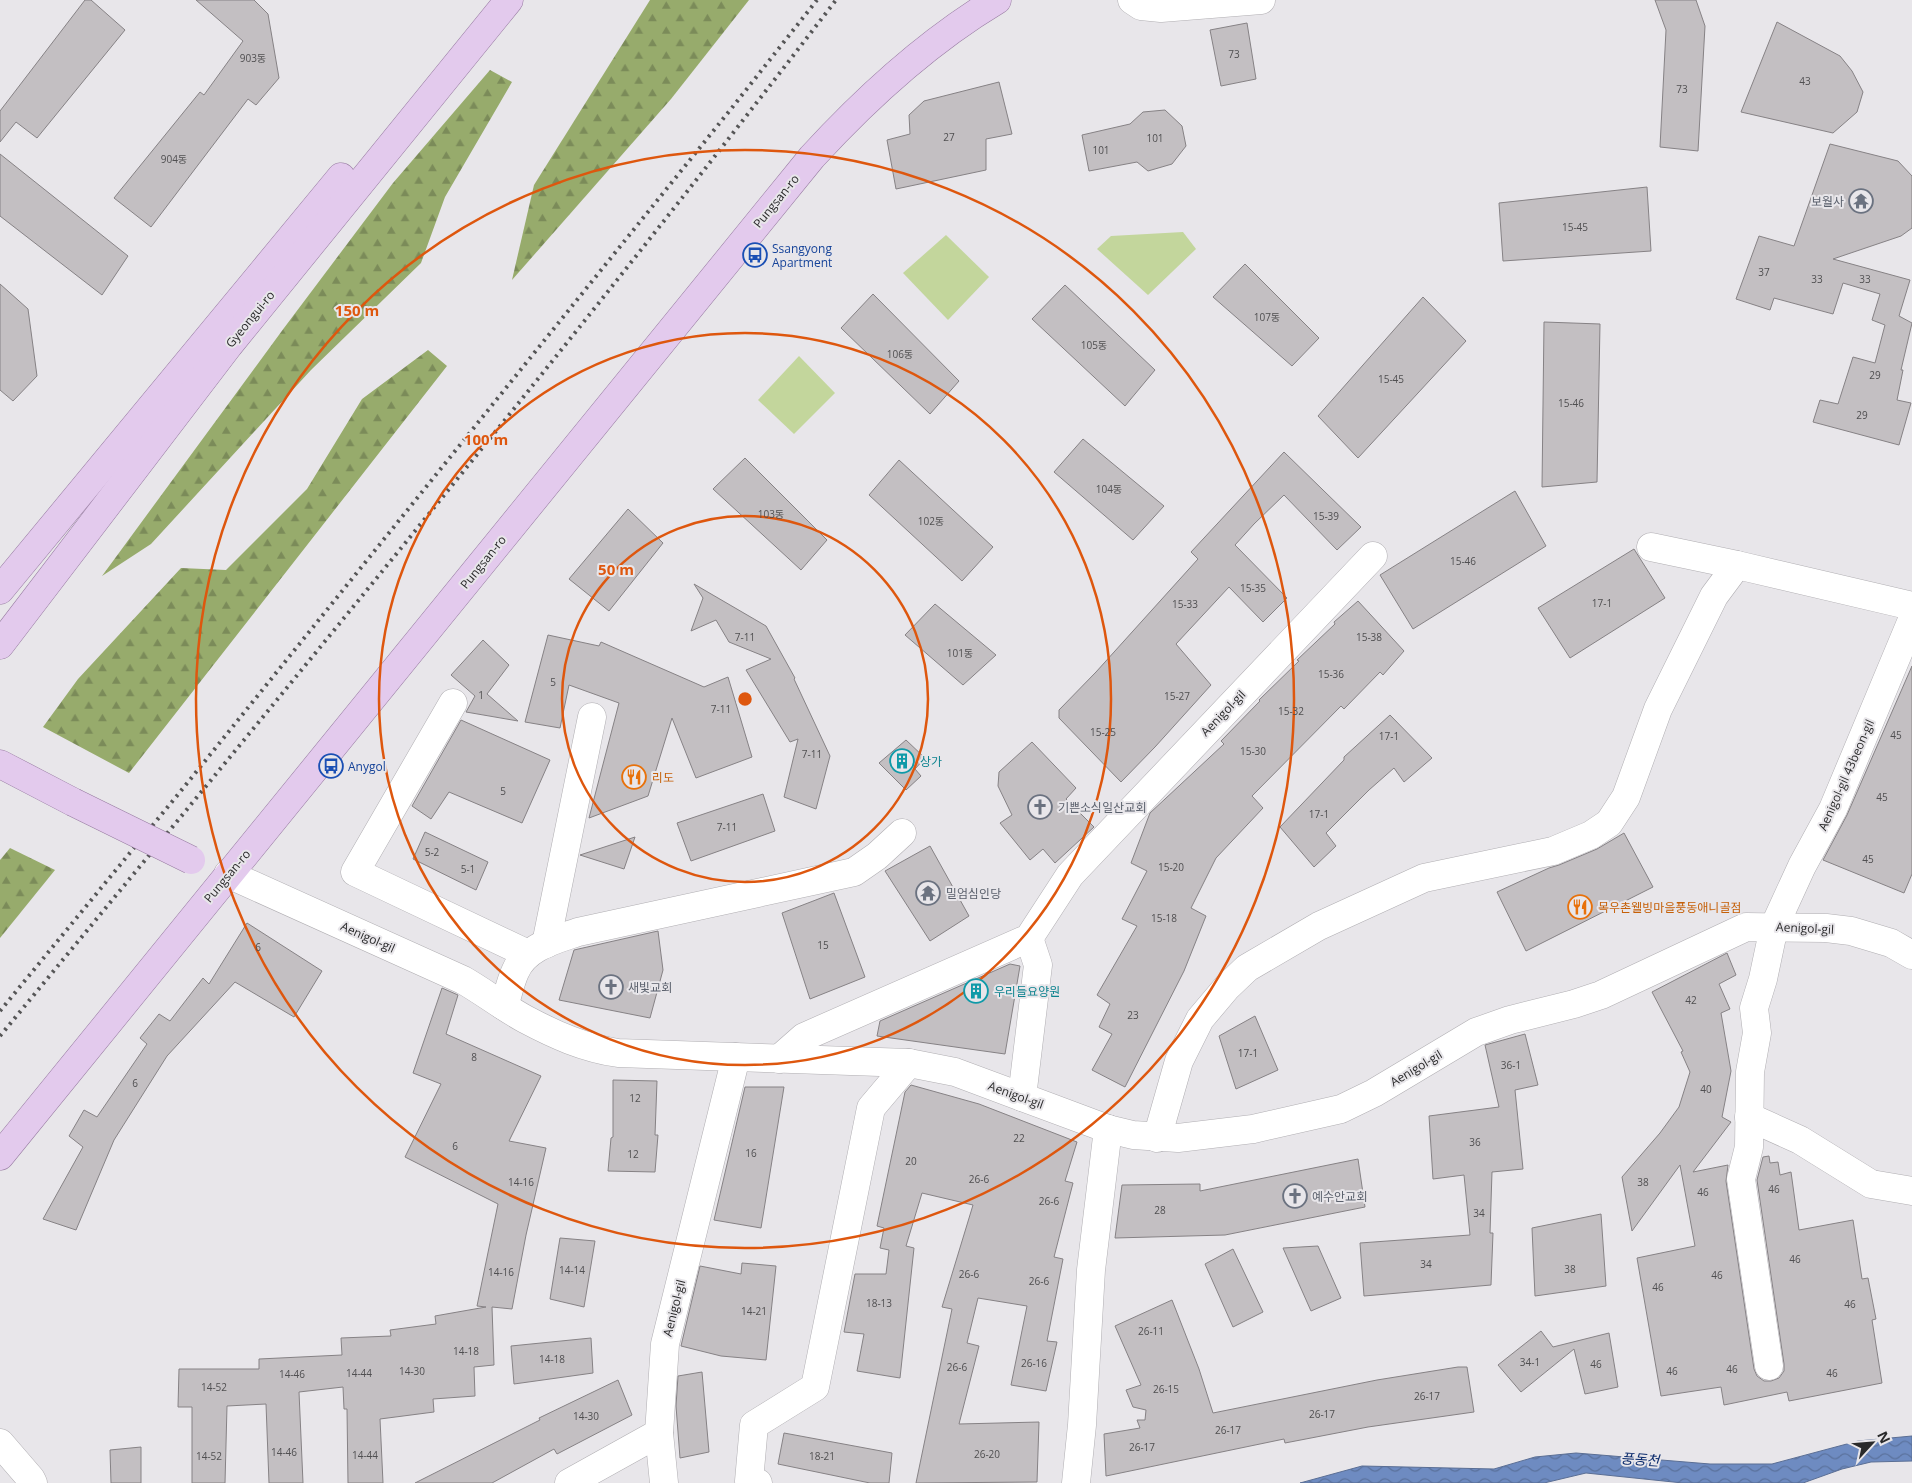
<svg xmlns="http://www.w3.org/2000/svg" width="1912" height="1483" font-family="'Open Sans','Noto Sans KR',sans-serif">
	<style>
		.forest { fill: url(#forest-firs) }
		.park { fill: #c3d69c }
		.water { fill: url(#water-waves); stroke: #5a6e94 }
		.building { fill: #c3bfc2; stroke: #868285 }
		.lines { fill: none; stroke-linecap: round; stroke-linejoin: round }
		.minor-casing { stroke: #b0aeb2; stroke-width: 29 }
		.major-casing { stroke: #977ba1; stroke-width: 29 }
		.minor { stroke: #fff; stroke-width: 28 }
		.major { stroke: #e3caed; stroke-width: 28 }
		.rail { stroke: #555556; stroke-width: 4; stroke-dasharray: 2.5 5; stroke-linecap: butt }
		.major-bridge-casing { stroke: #977ba1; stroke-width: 29; stroke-linecap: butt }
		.major-bridge { stroke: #e3caed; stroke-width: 28 }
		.ring { fill: none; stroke: #de570e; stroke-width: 2.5 }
		.labels { text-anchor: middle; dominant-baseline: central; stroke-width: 4; stroke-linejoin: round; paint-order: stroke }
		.number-label { font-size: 10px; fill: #504f51 }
		.street-label { font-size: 12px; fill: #2a2a2b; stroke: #e8e6ea }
		.worship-label { font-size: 12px; fill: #5b616d; stroke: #e8e6ea; text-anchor: start }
		.transit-label { font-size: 12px; fill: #164399; stroke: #e8e6ea; text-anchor: start }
		.culture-label { font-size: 12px; fill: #0d838f; stroke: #e8e6ea; text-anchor: start }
		.food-label { font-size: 12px; fill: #c56008; stroke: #e8e6ea; text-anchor: start }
		.water-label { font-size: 14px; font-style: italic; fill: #0c2c6d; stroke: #e8e6ea }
		.centre { fill: #de570e; stroke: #e8e6ea; stroke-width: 2.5 }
		.ring-label { font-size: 15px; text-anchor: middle; font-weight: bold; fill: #de570e; stroke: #e8e6ea; stroke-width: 4; stroke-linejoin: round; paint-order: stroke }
	</style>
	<defs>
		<pattern id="forest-firs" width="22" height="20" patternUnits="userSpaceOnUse" patternTransform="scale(1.25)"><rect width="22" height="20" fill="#97ab6c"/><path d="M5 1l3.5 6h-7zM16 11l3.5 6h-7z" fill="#7b8b59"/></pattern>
		<pattern id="water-waves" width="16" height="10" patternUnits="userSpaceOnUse" patternTransform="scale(1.25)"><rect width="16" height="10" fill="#6e8bc1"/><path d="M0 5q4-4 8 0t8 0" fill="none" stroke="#5b729d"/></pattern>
	</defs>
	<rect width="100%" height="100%" fill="#e8e6ea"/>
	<g class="forest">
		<path d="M650 0H749L671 99 512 280 534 185Z"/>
		<path d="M490 70 512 82 445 197 421 263 311 370 151 544 102 576 284 328 393 183Z"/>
		<path d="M428 350 447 366 129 773 43 727 78 679 181 568 226 570 307 489 362 399Z"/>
		<path d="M10 848 55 870 0 938V860Z"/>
	</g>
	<g class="park">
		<path d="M1183 232 1196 249 1148 295 1097 249 1111 236Z"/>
		<path d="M946 235 989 277 948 320 903 273Z"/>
		<path d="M799 356 835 393 794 434 758 400Z"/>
	</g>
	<path class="water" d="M1912 1436V1461L1871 1462 1842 1469 1803 1483H1683L1586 1473 1544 1483H1300L1362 1466 1494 1469 1535 1457 1576 1453 1710 1464H1772L1858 1441Z"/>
	<g class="building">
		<path d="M85 0H91L125 30 37 138 16 122 0 142V111Z"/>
		<path d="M196 0H254L268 14 279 78 256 105 248 99 151 227 114 198 200 92 204 95 243 41Z"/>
		<path d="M1655 0H1696L1705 26 1698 151 1660 147 1666 30Z"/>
		<path d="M1777 22 1840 56 1852 71 1863 92 1857 112 1833 133 1741 112Z"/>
		<path d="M1247 23 1256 79 1221 86 1210 30Z"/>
		<path d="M999 82 1012 134 986 139V170L896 189 887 140 910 134 909 115 924 101Z"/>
		<path d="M1165 110 1182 126 1186 146 1172 164 1148 171 1137 162 1089 171 1082 135 1130 124 1143 112Z"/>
		<path d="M1830 144 1898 161 1912 176V228L1901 236 1833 259 1910 280 1899 316 1912 323 1901 370H1903L1897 400 1911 403 1899 445 1813 422 1820 400 1838 404 1853 357 1875 363 1885 325 1872 320 1880 294 1843 283 1833 314 1774 298 1770 310 1736 299 1759 236 1794 246Z"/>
		<path d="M0 154 128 256 102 295 0 216Z"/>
		<path d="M1647 187 1651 251 1503 261 1499 203Z"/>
		<path d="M1245 264 1319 338 1292 366 1213 297Z"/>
		<path d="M0 284 28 309 37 376 13 401 0 390Z"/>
		<path d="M1065 285 1155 370 1125 406 1032 319Z"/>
		<path d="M873 294 959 381 930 414 841 328Z"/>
		<path d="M1423 297 1466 341 1358 458 1318 416Z"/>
		<path d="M1544 322 1600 324 1597 482 1542 487Z"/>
		<path d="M1083 439 1164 506 1133 540 1054 472Z"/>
		<path d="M1284 452 1361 527 1337 550 1284 495 1254 524 1235 545 1287 598 1263 622 1229 587 1176 644 1211 685 1155 747 1121 782 1059 718V710L1096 672 1198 559 1191 552Z"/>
		<path d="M745 458 827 540 801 570 713 489Z"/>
		<path d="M899 460 993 547 962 581 869 495Z"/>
		<path d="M1515 491 1546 546 1413 629 1380 575Z"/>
		<path d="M628 509 663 543 609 611 569 579Z"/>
		<path d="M1634 549 1665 598 1570 658 1538 608Z"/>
		<path d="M694 584 766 626 795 678 794 679 830 756 816 809 784 797 798 739 790 742 746 670 771 659 729 642 716 620 691 631 703 598Z"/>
		<path d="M1358 601 1404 651 1383 675 1380 672 1344 709 1341 706 1252 796 1263 808 1216 858 1191 908 1206 916 1184 971 1125 1087 1092 1070 1112 1034 1099 1027 1110 1004 1097 995 1137 926 1122 919 1147 871 1131 863 1150 813 1224 744 1221 741 1260 701 1259 700 1299 661 1297 660 1335 624 1334 622Z"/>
		<path d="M935 604 996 655 963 685 905 635Z"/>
		<path d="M548 635 599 646 601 642 704 687 728 677 752 757 696 778 672 718 648 796 589 818 619 703 569 685 560 728 525 722Z"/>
		<path d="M483 640 509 665 487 694 518 721 466 712 475 696 451 675Z"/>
		<path d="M1912 666V874L1904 893 1823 860 1847 815Z"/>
		<path d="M1390 715 1432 758 1404 782 1394 768 1369 790 1326 833 1336 846 1314 867 1280 827 1344 760V757Z"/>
		<path d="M461 720 550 760 522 823 449 792 431 819 412 806Z"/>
		<path d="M906 740 925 758 915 769 921 776 906 790 879 763Z"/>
		<path d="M1032 742 1076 788 1066 799 1094 827 1055 863 1043 849 1030 860 1000 823 1012 815 998 786 999 772Z"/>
		<path d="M763 794 775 831 691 861 677 823Z"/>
		<path d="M425 832 488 862 476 890 413 859Z"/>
		<path d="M1624 833 1653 887 1526 951 1497 892 1549 868 1559 865 1597 849Z"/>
		<path d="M635 837 624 869 580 855Z"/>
		<path d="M930 846 969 916 930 941 885 871Z"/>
		<path d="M834 893 865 977 810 999 782 913Z"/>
		<path d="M247 923 322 971 294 1017 235 982 167 1056 114 1140 76 1230 43 1219 83 1147 69 1136 84 1110 97 1117 147 1044 140 1038 159 1014 170 1021 203 978 209 984Z"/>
		<path d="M658 931 663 970 650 1018 559 1000 574 950Z"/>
		<path d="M1727 953 1736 975 1719 984 1730 1009 1721 1013 1731 1071 1722 1117 1731 1122 1693 1172 1728 1165 1726 1181 1754 1369 1757 1376 1764 1381H1771L1779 1378 1784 1371V1364L1757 1180 1763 1157 1769 1156 1770 1163 1778 1162 1780 1175 1791 1172 1799 1230 1853 1220 1862 1279 1868 1278 1876 1319 1872 1320 1882 1383 1789 1401 1787 1392 1724 1405 1721 1387 1661 1396 1637 1258 1695 1246 1680 1165 1632 1231 1622 1177 1660 1133 1679 1107 1690 1072 1681 1052 1683 1051 1652 992Z"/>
		<path d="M1010 964 1020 966 1005 1054 877 1036 880 1021Z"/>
		<path d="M442 988 458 995 446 1034 541 1076 509 1141 546 1148 526 1235 512 1309 492 1307 494 1365 474 1367 475 1396 433 1399 434 1412 380 1419 383 1483H348L347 1409H344L343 1387 299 1392 303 1483H269L266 1404 227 1406 225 1483H192V1407H178L179 1369H259V1359L342 1355 341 1338 391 1336 390 1330 436 1324 435 1316 486 1307 477 1306 498 1204 405 1157 441 1084 413 1073Z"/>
		<path d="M1255 1016 1278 1070 1236 1089 1219 1036Z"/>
		<path d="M1525 1034 1538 1085 1515 1090 1523 1169 1492 1172 1490 1233H1493L1491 1285 1364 1296 1360 1243 1470 1235 1464 1175 1433 1179 1429 1116 1499 1107 1485 1045Z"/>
		<path d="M613 1080 657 1081 655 1135H658L655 1172 608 1171 611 1138 613 1137Z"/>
		<path d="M911 1085 979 1104 1077 1142 1065 1181 1073 1183 1054 1257 1063 1259 1047 1341 1057 1342 1046 1391 1011 1385 1027 1306 978 1298 967 1343 979 1346 959 1424 1039 1422 1037 1482 916 1483 952 1309 942 1307 973 1205 922 1193 906 1246 914 1248 900 1378 857 1371 864 1334 844 1332 855 1274H886L889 1250 880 1248 884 1228 877 1226 905 1092Z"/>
		<path d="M745 1087H784L761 1228 714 1220Z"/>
		<path d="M1358 1159 1365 1207 1225 1235 1115 1238 1122 1185 1200 1184V1191Z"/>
		<path d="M1601 1214 1606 1286 1535 1296 1532 1228Z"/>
		<path d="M560 1238 595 1241 584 1307 550 1299Z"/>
		<path d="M1318 1246 1341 1298 1311 1311 1283 1248Z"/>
		<path d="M1233 1249 1263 1312 1233 1327 1205 1264Z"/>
		<path d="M742 1263 776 1266 766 1360 721 1356 681 1346 700 1266 741 1274Z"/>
		<path d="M1172 1300 1199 1369 1213 1413 1377 1380 1458 1367H1467L1474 1412 1368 1427 1285 1443 1284 1439 1106 1476 1104 1434 1140 1428 1137 1420H1145L1146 1410 1133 1407 1126 1390 1141 1385 1115 1326Z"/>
		<path d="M1541 1331 1553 1347 1609 1333 1618 1387 1585 1394 1574 1349 1521 1392 1498 1365Z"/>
		<path d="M591 1338 593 1373 514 1384 511 1346Z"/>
		<path d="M702 1372 709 1452 680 1458 676 1406 678 1376Z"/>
		<path d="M618 1380 632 1415 557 1454 554 1449 492 1483H415L540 1420 539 1418Z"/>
		<path d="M784 1433 892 1453 889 1483H870L778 1464Z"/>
		<path d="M141 1447V1483H111L110 1450Z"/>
	</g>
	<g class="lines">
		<g class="minor-casing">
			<g id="minor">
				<path d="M1132 0 1141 6 1161 8 1261 0"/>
				<path d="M1651 547 1737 565 1912 606"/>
				<path d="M453 703 355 872 528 954"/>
				<path d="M228 874 463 980C484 992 503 1007 525 1019 555 1035 584 1048 618 1053L909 1063 955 1072 1108 1129 1133 1135 1178 1138 1253 1129 1341 1109 1374 1093 1476 1032 1510 1020 1574 1004 1601 995 1746 927 1826 928 1851 931 1891 943 1912 955"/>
				<path d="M546 944 592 717"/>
				<path d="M504 1006C508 995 510 983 515 972 525 947 555 940 578 932L854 872 877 856 902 833"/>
				<path d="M779 1059 804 1037 1029 938 1070 875 1373 556"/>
				<path d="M1022 1097 1038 965 1029 938"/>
				<path d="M1749 1117 1800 1140 1871 1184 1912 1191"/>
				<path d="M1157 1138 1179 1061 1200 1019 1227 987 1247 968 1319 926 1424 878 1553 851 1591 835 1609 823 1626 797 1658 709 1714 596 1737 565"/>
				<path d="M1769 1366 1741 1179 1749 1147 1750 1072 1757 1033 1754 1008 1763 979 1774 927 1802 866 1833 809 1912 620"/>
				<path d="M659 1433 664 1483"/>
				<path d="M0 1443 31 1479 33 1483"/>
				<path d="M569 1483 659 1433 665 1344 736 1057"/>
				<path d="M758 1483 749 1481 754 1425 815 1387 871 1108 909 1063"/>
				<path d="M1076 1483 1082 1425 1091 1270 1108 1129"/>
			</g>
		</g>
		<g class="major-casing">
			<g id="major">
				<path d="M0 590 341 177"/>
				<path d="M0 645 229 345 509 0"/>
				<path d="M0 764 73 802"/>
				<path d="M0 1156 812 157C867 97 927 42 997 0"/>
			</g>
		</g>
		<use href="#minor" class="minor"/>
		<use href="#major" class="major"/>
		<g class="rail">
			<path d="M0 1011 180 792 731 109 817 0"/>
			<path d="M0 1036C282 694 566 352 836 0"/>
		</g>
		<g class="major-bridge-casing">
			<path id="major-bridge" d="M73 802 191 860"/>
		</g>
		<use href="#major-bridge" class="major-bridge"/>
	</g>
	<g class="ring">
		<circle cx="745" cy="699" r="183"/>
		<circle cx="745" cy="699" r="366"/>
		<circle cx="745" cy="699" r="549"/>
	</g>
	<defs>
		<g id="temple-ring" transform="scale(1.25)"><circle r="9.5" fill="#e8e6ea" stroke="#6b7280" stroke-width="1.5"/><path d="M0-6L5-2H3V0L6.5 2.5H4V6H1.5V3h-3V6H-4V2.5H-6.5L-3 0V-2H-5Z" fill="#6b7280"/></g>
		<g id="bus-ring" transform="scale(1.25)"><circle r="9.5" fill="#e8e6ea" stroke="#1a4fb4" stroke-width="1.5"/><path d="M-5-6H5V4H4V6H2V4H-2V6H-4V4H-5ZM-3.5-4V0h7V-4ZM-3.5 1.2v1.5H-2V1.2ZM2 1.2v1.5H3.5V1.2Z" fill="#1a4fb4"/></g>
		<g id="building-ring" transform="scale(1.25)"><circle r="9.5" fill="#e8e6ea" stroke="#0f9aa8" stroke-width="1.5"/><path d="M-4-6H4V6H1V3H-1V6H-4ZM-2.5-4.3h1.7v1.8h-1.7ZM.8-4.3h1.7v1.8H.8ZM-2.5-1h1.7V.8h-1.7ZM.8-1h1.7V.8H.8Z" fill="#0f9aa8"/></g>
		<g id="restaurant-ring" transform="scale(1.25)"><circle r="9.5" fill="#e8e6ea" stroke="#e8710a" stroke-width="1.5"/><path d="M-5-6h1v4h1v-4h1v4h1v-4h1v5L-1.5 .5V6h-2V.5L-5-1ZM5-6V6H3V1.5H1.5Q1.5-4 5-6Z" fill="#e8710a"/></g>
		<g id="church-ring" transform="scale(1.25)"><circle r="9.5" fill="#e8e6ea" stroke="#6b7280" stroke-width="1.5"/><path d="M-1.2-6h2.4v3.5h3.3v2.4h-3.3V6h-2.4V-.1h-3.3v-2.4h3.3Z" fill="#6b7280"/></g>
	</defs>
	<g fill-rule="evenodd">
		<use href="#temple-ring" x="1861" y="201"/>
		<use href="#bus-ring" x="755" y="255"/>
		<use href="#building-ring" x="902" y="761"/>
		<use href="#bus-ring" x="331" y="766"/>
		<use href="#restaurant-ring" x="634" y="777"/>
		<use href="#church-ring" x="1040" y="807"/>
		<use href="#temple-ring" x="928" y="893"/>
		<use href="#restaurant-ring" x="1580" y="907"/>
		<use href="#church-ring" x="611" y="987"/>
		<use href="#building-ring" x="976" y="991"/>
		<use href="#church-ring" x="1295" y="1196"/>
	</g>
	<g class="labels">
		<g class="number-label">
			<text x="1234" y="54">73</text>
			<text x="253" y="58">903동</text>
			<text x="1805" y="81">43</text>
			<text x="1682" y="89">73</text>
			<text x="949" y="137">27</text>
			<text x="1155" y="138">101</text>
			<text x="1101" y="150">101</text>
			<text x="174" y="159">904동</text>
			<text x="1575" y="227">15-45</text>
			<text x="1764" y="272">37</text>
			<text x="1817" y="279">33</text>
			<text x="1865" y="279">33</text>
			<text x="1267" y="317">107동</text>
			<text x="1094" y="345">105동</text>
			<text x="900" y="354">106동</text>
			<text x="1875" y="375">29</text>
			<text x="1391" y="379">15-45</text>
			<text x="1571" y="403">15-46</text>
			<text x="1862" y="415">29</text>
			<text x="1109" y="489">104동</text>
			<text x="771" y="514">103동</text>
			<text x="1326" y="516">15-39</text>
			<text x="931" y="521">102동</text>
			<text x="1463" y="561">15-46</text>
			<text x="1253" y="588">15-35</text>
			<text x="1602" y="603">17-1</text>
			<text x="1185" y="604">15-33</text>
			<text x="745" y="637">7-11</text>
			<text x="1369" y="637">15-38</text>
			<text x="960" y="653">101동</text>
			<text x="1331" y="674">15-36</text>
			<text x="553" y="682">5</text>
			<text x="481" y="695">1</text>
			<text x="1177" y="696">15-27</text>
			<text x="721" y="709">7-11</text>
			<text x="1291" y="711">15-32</text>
			<text x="1103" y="732">15-25</text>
			<text x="1896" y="735">45</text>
			<text x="1389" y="736">17-1</text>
			<text x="1253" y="751">15-30</text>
			<text x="812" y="754">7-11</text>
			<text x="503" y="791">5</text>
			<text x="1882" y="797">45</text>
			<text x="1319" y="814">17-1</text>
			<text x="727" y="827">7-11</text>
			<text x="432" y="852">5-2</text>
			<text x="1868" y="859">45</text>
			<text x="1171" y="867">15-20</text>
			<text x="468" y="869">5-1</text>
			<text x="1164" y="918">15-18</text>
			<text x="823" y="945">15</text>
			<text x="258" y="947">6</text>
			<text x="1691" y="1000">42</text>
			<text x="1133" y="1015">23</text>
			<text x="1248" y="1053">17-1</text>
			<text x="474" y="1057">8</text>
			<text x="1511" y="1065">36-1</text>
			<text x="135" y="1083">6</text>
			<text x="1706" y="1089">40</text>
			<text x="635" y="1098">12</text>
			<text x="1019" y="1138">22</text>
			<text x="1475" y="1142">36</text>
			<text x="455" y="1146">6</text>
			<text x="751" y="1153">16</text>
			<text x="633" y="1154">12</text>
			<text x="911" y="1161">20</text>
			<text x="979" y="1179">26-6</text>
			<text x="521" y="1182">14-16</text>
			<text x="1643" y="1182">38</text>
			<text x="1774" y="1189">46</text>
			<text x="1703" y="1192">46</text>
			<text x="1049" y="1201">26-6</text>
			<text x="1160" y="1210">28</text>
			<text x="1479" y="1213">34</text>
			<text x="1795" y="1259">46</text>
			<text x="1426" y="1264">34</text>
			<text x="1570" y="1269">38</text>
			<text x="572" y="1270">14-14</text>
			<text x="501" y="1272">14-16</text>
			<text x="969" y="1274">26-6</text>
			<text x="1717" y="1275">46</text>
			<text x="1039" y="1281">26-6</text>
			<text x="1658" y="1287">46</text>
			<text x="879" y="1303">18-13</text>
			<text x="1850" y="1304">46</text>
			<text x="754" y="1311">14-21</text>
			<text x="1151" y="1331">26-11</text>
			<text x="466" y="1351">14-18</text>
			<text x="552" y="1359">14-18</text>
			<text x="1530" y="1362">34-1</text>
			<text x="1034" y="1363">26-16</text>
			<text x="1596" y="1364">46</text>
			<text x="957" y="1367">26-6</text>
			<text x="1732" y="1369">46</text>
			<text x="412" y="1371">14-30</text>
			<text x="1672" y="1371">46</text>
			<text x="359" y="1373">14-44</text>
			<text x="1832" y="1373">46</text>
			<text x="292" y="1374">14-46</text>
			<text x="214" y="1387">14-52</text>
			<text x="1166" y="1389">26-15</text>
			<text x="1427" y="1396">26-17</text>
			<text x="1322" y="1414">26-17</text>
			<text x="586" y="1416">14-30</text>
			<text x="1228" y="1430">26-17</text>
			<text x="1142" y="1447">26-17</text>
			<text x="284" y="1452">14-46</text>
			<text x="987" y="1454">26-20</text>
			<text x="365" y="1455">14-44</text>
			<text x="209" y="1456">14-52</text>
			<text x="822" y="1456">18-21</text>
		</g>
		<g class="street-label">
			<text transform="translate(776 201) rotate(-51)">Pungsan-ro</text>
			<text transform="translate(250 319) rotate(-51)">Gyeongui-ro</text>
			<text transform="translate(483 562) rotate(-51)">Pungsan-ro</text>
			<text transform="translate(1223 713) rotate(-46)">Aenigol-gil</text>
			<text transform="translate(1846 775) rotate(-66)">Aenigol-gil 43beon-gil</text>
			<text transform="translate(227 876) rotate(-50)">Pungsan-ro</text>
			<text transform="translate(1805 928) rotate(3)">Aenigol-gil</text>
			<text transform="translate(368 937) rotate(24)">Aenigol-gil</text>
			<text transform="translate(1416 1068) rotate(-31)">Aenigol-gil</text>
			<text transform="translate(1016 1095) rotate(20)">Aenigol-gil</text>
			<text transform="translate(674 1308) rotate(-76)">Aenigol-gil</text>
		</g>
		<g class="worship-label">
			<text x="1844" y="201" text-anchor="end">보월사</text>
			<text x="1058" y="807">기쁜소식일산교회</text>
			<text x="946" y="893">밀엄심인당</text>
			<text x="628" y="987">새빛교회</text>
			<text x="1312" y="1196">예수안교회</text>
		</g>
		<g class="transit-label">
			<text x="772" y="248">Ssangyong<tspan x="772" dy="14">Apartment</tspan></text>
			<text x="348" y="766">Anygol</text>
		</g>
		<g class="culture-label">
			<text x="920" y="761">상가</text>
			<text x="994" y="991">우리들요양원</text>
		</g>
		<g class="food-label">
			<text x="652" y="777">리도</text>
			<text x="1598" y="907">목우촌웰빙마을풍동애니골점</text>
		</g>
		<g class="water-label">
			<text transform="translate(1640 1459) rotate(4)">풍동천</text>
		</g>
	</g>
	<circle cx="745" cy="699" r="8" class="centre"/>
	<g class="ring-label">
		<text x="357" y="316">150 m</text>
		<text x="486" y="445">100 m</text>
		<text x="616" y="575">50 m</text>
	</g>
	<g transform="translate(1872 1443) rotate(64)" stroke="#e8e6ea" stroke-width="4" paint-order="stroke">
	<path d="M0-4L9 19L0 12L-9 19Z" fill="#2a2a2b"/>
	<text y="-8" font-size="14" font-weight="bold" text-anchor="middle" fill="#2a2a2b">N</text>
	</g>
</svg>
